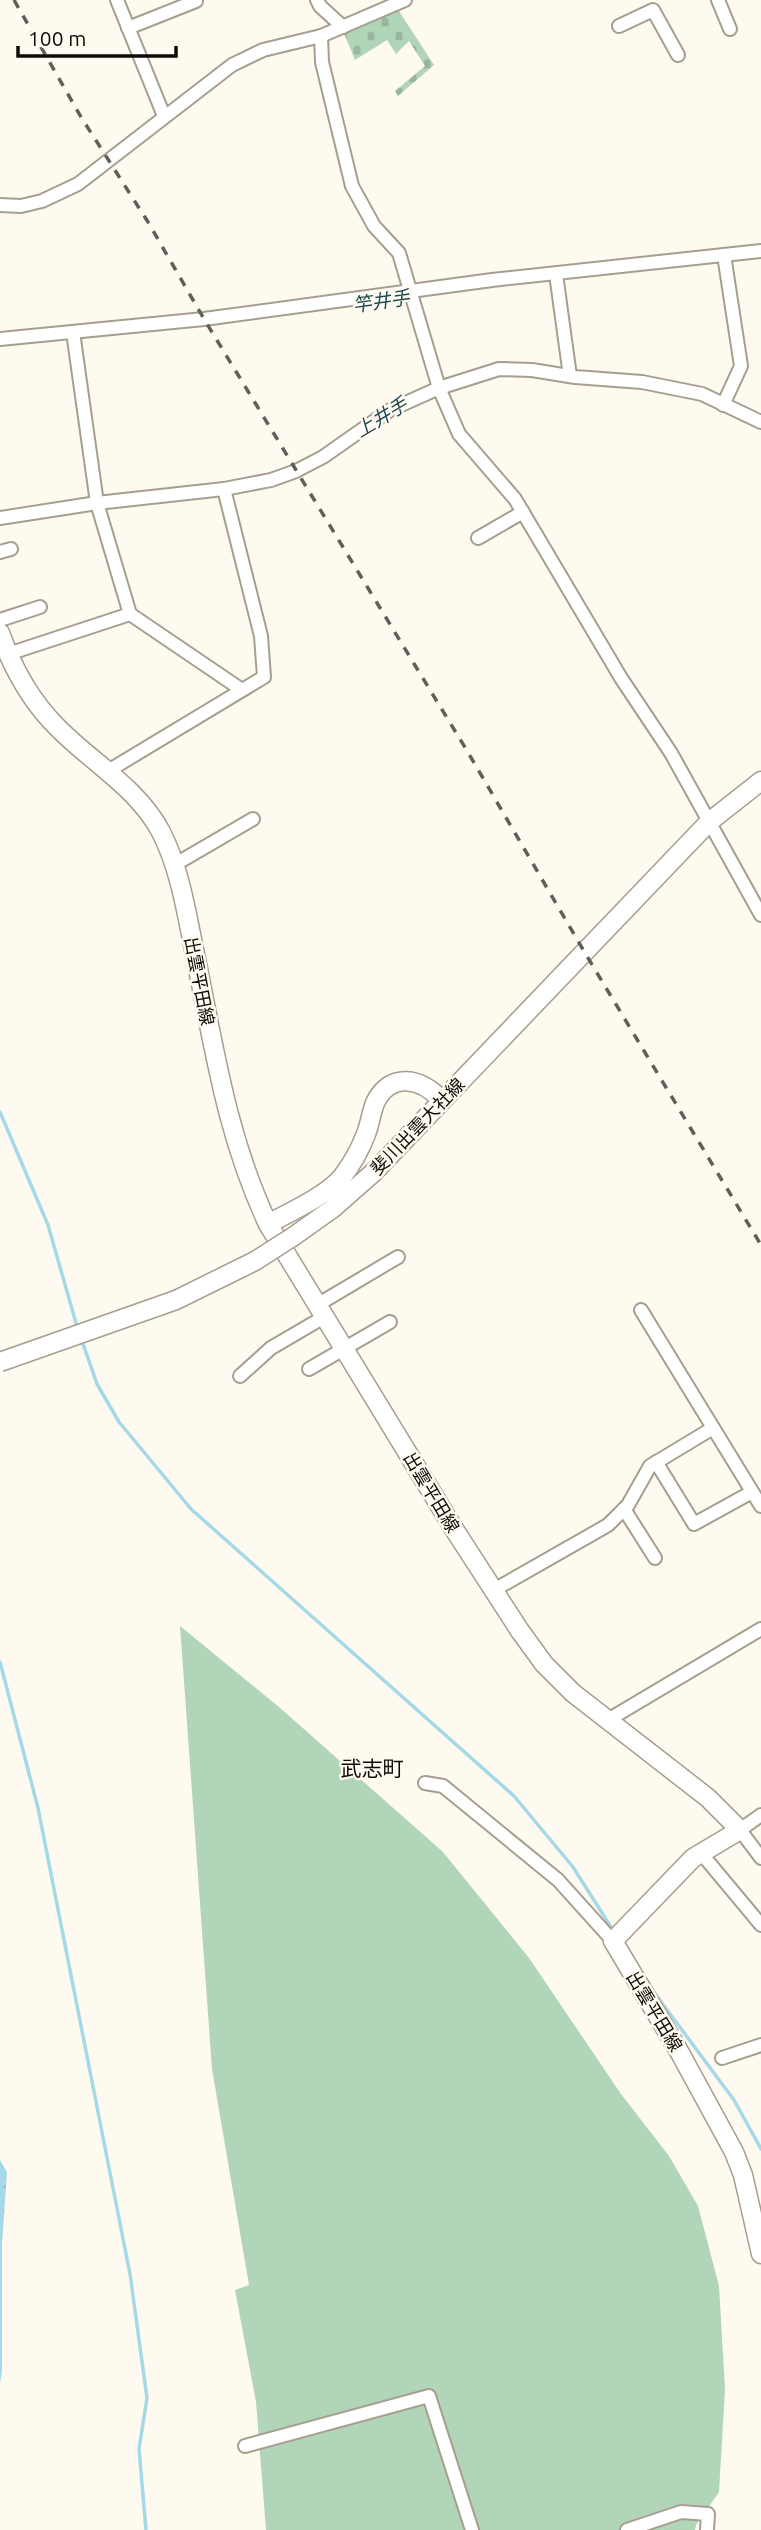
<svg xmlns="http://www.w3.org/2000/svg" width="761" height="2530" font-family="Ubuntu,'Noto Sans JP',sans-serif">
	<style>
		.cemetery { fill: url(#cemetery-stones) }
		.park { fill: #b1d5b8 }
		.water { fill: url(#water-ripples) }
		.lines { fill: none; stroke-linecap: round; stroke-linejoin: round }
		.stream { stroke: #a5d9e8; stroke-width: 3.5 }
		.street-casing { stroke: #a69f8f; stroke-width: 16 }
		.secondary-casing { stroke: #a69f8f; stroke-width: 21 }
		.street { stroke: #fff; stroke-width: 12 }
		.secondary { stroke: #fff; stroke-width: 18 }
		.rail { stroke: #615e57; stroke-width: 3.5; stroke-dasharray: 9 9; stroke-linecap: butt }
		.secondary-bridge-casing { stroke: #a69f8f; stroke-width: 21; stroke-linecap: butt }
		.secondary-bridge { stroke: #fff; stroke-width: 18 }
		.labels { text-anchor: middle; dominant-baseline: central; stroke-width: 5; stroke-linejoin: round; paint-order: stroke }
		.street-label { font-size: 18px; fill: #0d0b06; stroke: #fefaef }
		.water-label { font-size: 19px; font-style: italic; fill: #1c4854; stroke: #fefaef }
		.quarter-label { font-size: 21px; fill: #0d0b06; stroke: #fefaef }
	</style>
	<defs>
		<pattern id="cemetery-stones" width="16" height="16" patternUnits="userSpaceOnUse" patternTransform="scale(1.75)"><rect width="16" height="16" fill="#b1d5b8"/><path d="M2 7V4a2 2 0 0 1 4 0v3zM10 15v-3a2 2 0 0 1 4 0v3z" fill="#97b69d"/></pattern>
		<pattern id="water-ripples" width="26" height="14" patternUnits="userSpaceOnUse" patternTransform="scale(1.75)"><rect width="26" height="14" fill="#a5d9e8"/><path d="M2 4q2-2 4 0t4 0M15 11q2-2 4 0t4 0" fill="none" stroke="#8db9c6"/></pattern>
	</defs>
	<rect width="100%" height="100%" fill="#fefaef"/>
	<path class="cemetery" d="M397 8 434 65 398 96 395 91 425 66 409 41 396 54 387 40 355 60 343 31Z"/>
	<path class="park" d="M180 1626 279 1707 443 1852 529 1958 621 2094 669 2156 698 2206 719 2286 725 2389 719 2492 696 2525 695 2530H266L256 2402 235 2290 249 2285 212 2069Z"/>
	<path class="water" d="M0 2160 7 2172 2 2244V2371L0 2383Z"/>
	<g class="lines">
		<g class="stream">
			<path d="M0 1112 48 1225 78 1330"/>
			<path d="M82 1341 97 1384 119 1422 191 1509 514 1796 573 1867 614 1932"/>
			<path d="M0 1662 38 1808 130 2274 147 2398 139 2449 146 2530"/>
			<path d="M653 1991 734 2100 761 2149"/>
		</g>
		<g class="street-casing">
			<g id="street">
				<path d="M117 0 164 116"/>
				<path d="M317 0 320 6 343 27"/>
				<path d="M718 0 730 29"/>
				<path d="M619 26 653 10 678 55"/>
				<path d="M128 28 196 1"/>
				<path d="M321 36 322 62 352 186 374 226 399 253 439 388 459 434 515 499 621 678 671 753 761 915"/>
				<path d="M0 205 21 206 42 201 78 184 232 65 263 50 321 36 405 0"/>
				<path d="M556 274 570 376"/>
				<path d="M73 332 97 503 130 614"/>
				<path d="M0 339 204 319 492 280 761 251"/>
				<path d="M723 405 741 366 724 255"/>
				<path d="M0 518 97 503 224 489 271 480 296 471 323 457 390 410 439 388 499 369 532 370 575 377 642 382 702 394 761 422"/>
				<path d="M478 538 523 512"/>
				<path d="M0 552 11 549"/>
				<path d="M0 620 40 607"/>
				<path d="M8 654 130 614 242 690"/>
				<path d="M108 771 264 677 261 636 224 489"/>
				<path d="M174 865 253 819"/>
				<path d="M317 1305 398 1257"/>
				<path d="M641 1310 761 1506"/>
				<path d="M309 1369 390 1322"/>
				<path d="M240 1376 271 1348 324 1317"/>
				<path d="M656 1462 694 1524 752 1492"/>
				<path d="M624 1509 655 1558"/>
				<path d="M494 1590 608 1525 628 1505 650 1466 713 1428"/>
				<path d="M608 1720 761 1629"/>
				<path d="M425 1783 443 1786 558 1880 613 1941"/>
				<path d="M761 1815 740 1830 761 1858"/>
				<path d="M701 1853 761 1925"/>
				<path d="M722 2058 761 2045"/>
				<path d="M245 2446 429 2396 472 2530"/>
				<path d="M627 2530 681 2512 708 2514 707 2530"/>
			</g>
		</g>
		<g class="secondary-casing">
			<g id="secondary">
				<path d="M0 633C13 669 30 700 57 727 91 762 138 788 161 832 181 871 187 917 196 959 215 1052 227 1137 268 1224L454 1529 520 1631 544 1664 573 1693 708 1798 740 1830 693 1858 613 1941 680 2053 734 2152 743 2175 761 2254"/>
				<path d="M268 1224C290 1212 326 1196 342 1177 352 1164 360 1150 366 1134 370 1124 371 1113 375 1103 390 1071 422 1078 441 1100"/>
				<path d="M294 1236 332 1209 374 1172 709 822 761 781"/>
			</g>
		</g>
		<use href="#street" class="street"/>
		<use href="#secondary" class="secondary"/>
		<path class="rail" d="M14 0 81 117 148 222 204 319 466 749 585 953 761 1245"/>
		<g class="secondary-bridge-casing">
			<path id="secondary-bridge" d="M0 1362 176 1300 255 1261 294 1236"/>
		</g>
		<use href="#secondary-bridge" class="secondary-bridge"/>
	</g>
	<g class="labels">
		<g class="street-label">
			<text transform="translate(200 981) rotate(79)">出雲平田線</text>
			<text transform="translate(417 1126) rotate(-46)">斐川出雲大社線</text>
			<text transform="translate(432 1492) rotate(59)">出雲平田線</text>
			<text transform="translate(655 2011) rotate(59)">出雲平田線</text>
		</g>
		<g class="water-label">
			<text transform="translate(381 301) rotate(-8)">竿井手</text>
			<text transform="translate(381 417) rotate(-31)">上井手</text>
		</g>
		<g class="quarter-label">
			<text x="372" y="1768">武志町</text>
		</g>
	</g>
	<path d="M18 46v10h158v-10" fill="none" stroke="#0d0b06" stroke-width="3.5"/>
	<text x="28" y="46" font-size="21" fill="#0d0b06" stroke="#fefaef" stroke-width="5" paint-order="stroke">100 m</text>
</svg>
